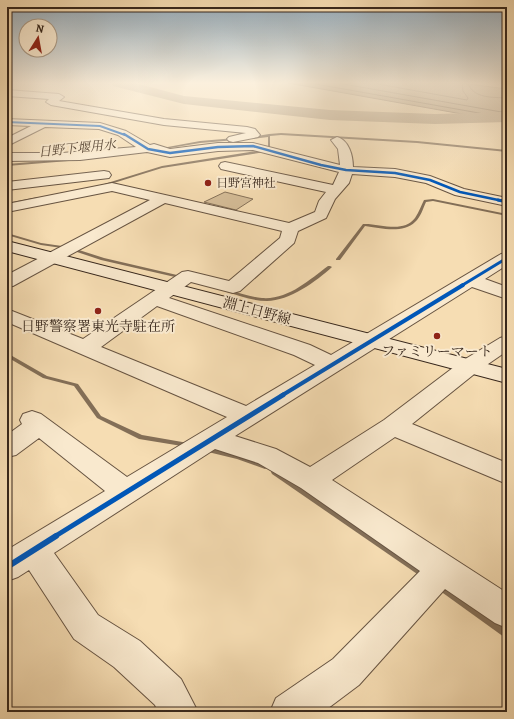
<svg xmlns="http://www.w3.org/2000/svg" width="514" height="719" font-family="Alegreya,'Noto Serif JP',serif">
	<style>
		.green { fill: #d6be99; stroke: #86725a }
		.water { fill: #b59f80; stroke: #836f58 }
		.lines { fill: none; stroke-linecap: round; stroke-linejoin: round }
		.shore { stroke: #76634e; stroke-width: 1 }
		.stream { fill: #836f58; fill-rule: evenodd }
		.river { fill: #b59f80; fill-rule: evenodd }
		.minor-casing { stroke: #675442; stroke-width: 2 }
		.secondary-casing { stroke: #37271c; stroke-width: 2 }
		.minor { fill: #f9e9ce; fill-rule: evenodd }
		.secondary { fill: #f9e9ce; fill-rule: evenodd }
		.cycleway-far5-casing { stroke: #f9e9ce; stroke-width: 3 }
		.cycleway-far4-casing { stroke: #f9e9ce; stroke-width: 4 }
		.cycleway-far3-casing { stroke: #f9e9ce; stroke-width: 5 }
		.cycleway-far2-casing { stroke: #f9e9ce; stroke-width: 6 }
		.cycleway-far1-casing { stroke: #f9e9ce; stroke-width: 8 }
		.cycleway-casing { stroke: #f9e9ce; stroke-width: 9 }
		.cycleway-far5 { stroke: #0057b8; stroke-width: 2 }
		.cycleway-far4 { stroke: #0057b8; stroke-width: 2.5 }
		.cycleway-far3 { stroke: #0057b8; stroke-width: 3 }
		.cycleway-far2 { stroke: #0057b8; stroke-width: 4 }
		.cycleway-far1 { stroke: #0057b8; stroke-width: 5 }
		.cycleway { stroke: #0057b8; stroke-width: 6 }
		.poi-dot { fill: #8f2418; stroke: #f9e9ce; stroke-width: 1.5 }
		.labels { text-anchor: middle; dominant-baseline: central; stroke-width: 4; stroke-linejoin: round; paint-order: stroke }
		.far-poi-label { font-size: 12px; fill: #37271c; stroke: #f9e9ce; text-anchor: start }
		.far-water-label { font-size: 13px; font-style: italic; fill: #5d4b3a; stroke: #f9e9ce }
		.street-label { font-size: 14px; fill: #37271c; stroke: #f9e9ce }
		.poi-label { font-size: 14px; fill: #37271c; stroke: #f9e9ce }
	</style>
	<rect width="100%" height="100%" fill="#f6ddb3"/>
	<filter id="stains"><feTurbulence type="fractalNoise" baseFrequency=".005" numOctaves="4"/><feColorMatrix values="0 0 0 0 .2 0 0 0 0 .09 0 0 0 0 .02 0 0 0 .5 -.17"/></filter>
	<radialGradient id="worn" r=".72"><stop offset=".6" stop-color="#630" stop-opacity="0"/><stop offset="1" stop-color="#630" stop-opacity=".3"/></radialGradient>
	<path class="green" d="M225 192 253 199 236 210 204 202Z"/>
	<path class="water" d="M288 83H461L507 89V122Z"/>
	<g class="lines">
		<g class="shore">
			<path d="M310 83 507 118"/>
			<path d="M338 83 507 113"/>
			<path d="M372 83 467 100 468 98 463 91 462 83"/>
			<path d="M468 83C473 99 493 97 507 98"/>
		</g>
		<g class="stream">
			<path d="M281 133 417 141 507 150V152L417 143 281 135 270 136V148L265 152 162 168 104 186 101 185 162 166 263 150 268 148V137L252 139 251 137 269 134Z"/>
			<path d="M235 138 236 140 200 143 158 150 157 149 200 141Z"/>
			<path d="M80 158 82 159 81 160 7 166V164Z"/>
			<path d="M38 197 40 198 39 199 7 205V203Z"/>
			<path d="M433 199 507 214V216L433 201 426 202C423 208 421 217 415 222 403 234 380 228 365 226L340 260H336V259L363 224C379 223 403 234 415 218 419 212 421 206 424 200Z"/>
			<path d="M7 233 41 243 62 246 64 247 62 248 41 245 7 235Z"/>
			<path d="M77 250H79L104 258 177 275V276L175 277 101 260 77 252Z"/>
			<path d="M328 266H330L332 267C317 281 289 301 267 301 253 301 240 296 227 292V291L229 290C240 293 251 297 262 298 288 300 309 280 328 266Z"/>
			<path d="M7 353 47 376 78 384 101 416 142 435 188 443H190L191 445 190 447H188L139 439 97 418 74 386 43 378 7 357Z"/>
			<path d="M204 447H206L238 455 267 464 268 466 267 468 265 469 237 459 204 451 203 449Z"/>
			<path d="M274 469 276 470 429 572 430 575 429 578 426 579 423 578 272 474 271 472 272 470Z"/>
			<path d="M439 581 442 582 507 629V638L504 637 436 588 435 585 436 582Z"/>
		</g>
		<path class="river" d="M112 83H135L184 96 330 110 435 114 507 112V122L435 124 330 120 184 104 113 86Z"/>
		<g class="minor-casing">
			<g id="minor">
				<path d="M7 90 59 94 64 97 59 101 164 119 247 127 255 129 260 135 258 137 233 142 229 141 227 139 229 137 246 133 164 125 51 105 46 102 49 99 7 96Z"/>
				<path d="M7 119 100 123 126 131 150 145 154 144 170 149 218 143H253L340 165 338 149 331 140 337 137C349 140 353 156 353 167L395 169 430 176 464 189 507 198V206L455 195 426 183 395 177 352 174 349 183 335 199 326 218 298 231 294 243 240 291 233 293 191 282 169 298 310 345 331 355 501 254 507 253V265L485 279 507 287V299L472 287 235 436 276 449 310 467 384 420 462 361 500 338 507 336V351L478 371 412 424 507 463V484L395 437 332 480 507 593V628L495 623 445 589 359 685 323 712H270L276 698 333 659 420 571 301 488 258 463 215 449 54 553 98 615 140 641 181 679 198 712H158L155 705 114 667 74 639 29 570 18 577 7 581V550L105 491 39 438 16 455 7 457V435L22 424 20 420 23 414 32 411 41 414 127 477 227 417 7 322V309L83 339 182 272 188 271 229 281 280 238 282 231 165 203 13 286 7 287V275L150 200 112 191 7 212V204L112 183 289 223 315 212 319 201 326 192 221 169 219 166 221 163 225 162 333 185 339 172 253 150 218 151 170 157 147 152 80 160 7 161V153H62L136 147 118 135 99 129 45 127 7 146V138L31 126 7 125ZM157 306 294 355 315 365 246 406 101 347Z"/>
				<path d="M104 171 109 172 111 175 109 178 7 190V182Z"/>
			</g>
		</g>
		<g class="secondary-casing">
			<path id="secondary" d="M7 241 507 369V383L7 251Z"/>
		</g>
		<use href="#minor" class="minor"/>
		<use href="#secondary" class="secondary"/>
		<g class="cycleway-far5-casing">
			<path id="cycleway-far5" d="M7 122 100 126 125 135"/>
		</g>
		<g class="cycleway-far4-casing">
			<path id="cycleway-far4" d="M124 134 148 149 170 153 218 147 253 146 321 165 346 170 395 173 430 180 460 192 503 201"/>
		</g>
		<g class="cycleway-far3-casing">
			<g id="cycleway-far3">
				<path d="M498 200 507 202"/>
				<path d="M461 286 507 258"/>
			</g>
		</g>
		<g class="cycleway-far2-casing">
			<path id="cycleway-far2" d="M281 396 463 285"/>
		</g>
		<g class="cycleway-far1-casing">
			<path id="cycleway-far1" d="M54 537 283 395"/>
		</g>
		<g class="cycleway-casing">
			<path id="cycleway" d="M7 567 56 536"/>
		</g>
		<use href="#cycleway-far5" class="cycleway-far5"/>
		<use href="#cycleway-far4" class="cycleway-far4"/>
		<use href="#cycleway-far3" class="cycleway-far3"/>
		<use href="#cycleway-far2" class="cycleway-far2"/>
		<use href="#cycleway-far1" class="cycleway-far1"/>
		<use href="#cycleway" class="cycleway"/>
	</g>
	<linearGradient id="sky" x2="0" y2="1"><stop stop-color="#93acbe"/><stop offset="0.45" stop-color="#fbf0dd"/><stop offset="1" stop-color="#fbf0dd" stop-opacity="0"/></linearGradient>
	<rect width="514" height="184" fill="url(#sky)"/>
	<g class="poi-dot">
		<circle cx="208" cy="183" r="4"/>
		<circle cx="98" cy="311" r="4"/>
		<circle cx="437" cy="336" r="4"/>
	</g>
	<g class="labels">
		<g class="far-poi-label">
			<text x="216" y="183">日野宮神社</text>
		</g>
		<g class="far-water-label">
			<text transform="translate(77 148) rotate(-6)">日野下堰用水</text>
		</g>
		<g class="street-label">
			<text transform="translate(257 311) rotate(15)">淵上日野線</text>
		</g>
		<g class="poi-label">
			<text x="98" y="326">日野警察署東光寺駐在所</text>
			<text x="437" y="351">ファミリーマート</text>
		</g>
	</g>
	<rect width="514" height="719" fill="none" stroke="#f6ddb3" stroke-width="24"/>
	<rect x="8" y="8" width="498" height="703" fill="none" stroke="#37271c" stroke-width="2"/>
	<rect x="12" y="12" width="490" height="695" fill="none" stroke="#37271c"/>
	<g transform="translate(38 38) rotate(11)"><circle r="19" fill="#f9e9ce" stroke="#ab9b87"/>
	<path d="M0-3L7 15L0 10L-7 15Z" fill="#8f2418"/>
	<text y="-6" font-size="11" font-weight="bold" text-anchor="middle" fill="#37271c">N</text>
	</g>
	<rect width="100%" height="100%" filter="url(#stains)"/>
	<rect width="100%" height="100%" fill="url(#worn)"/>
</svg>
